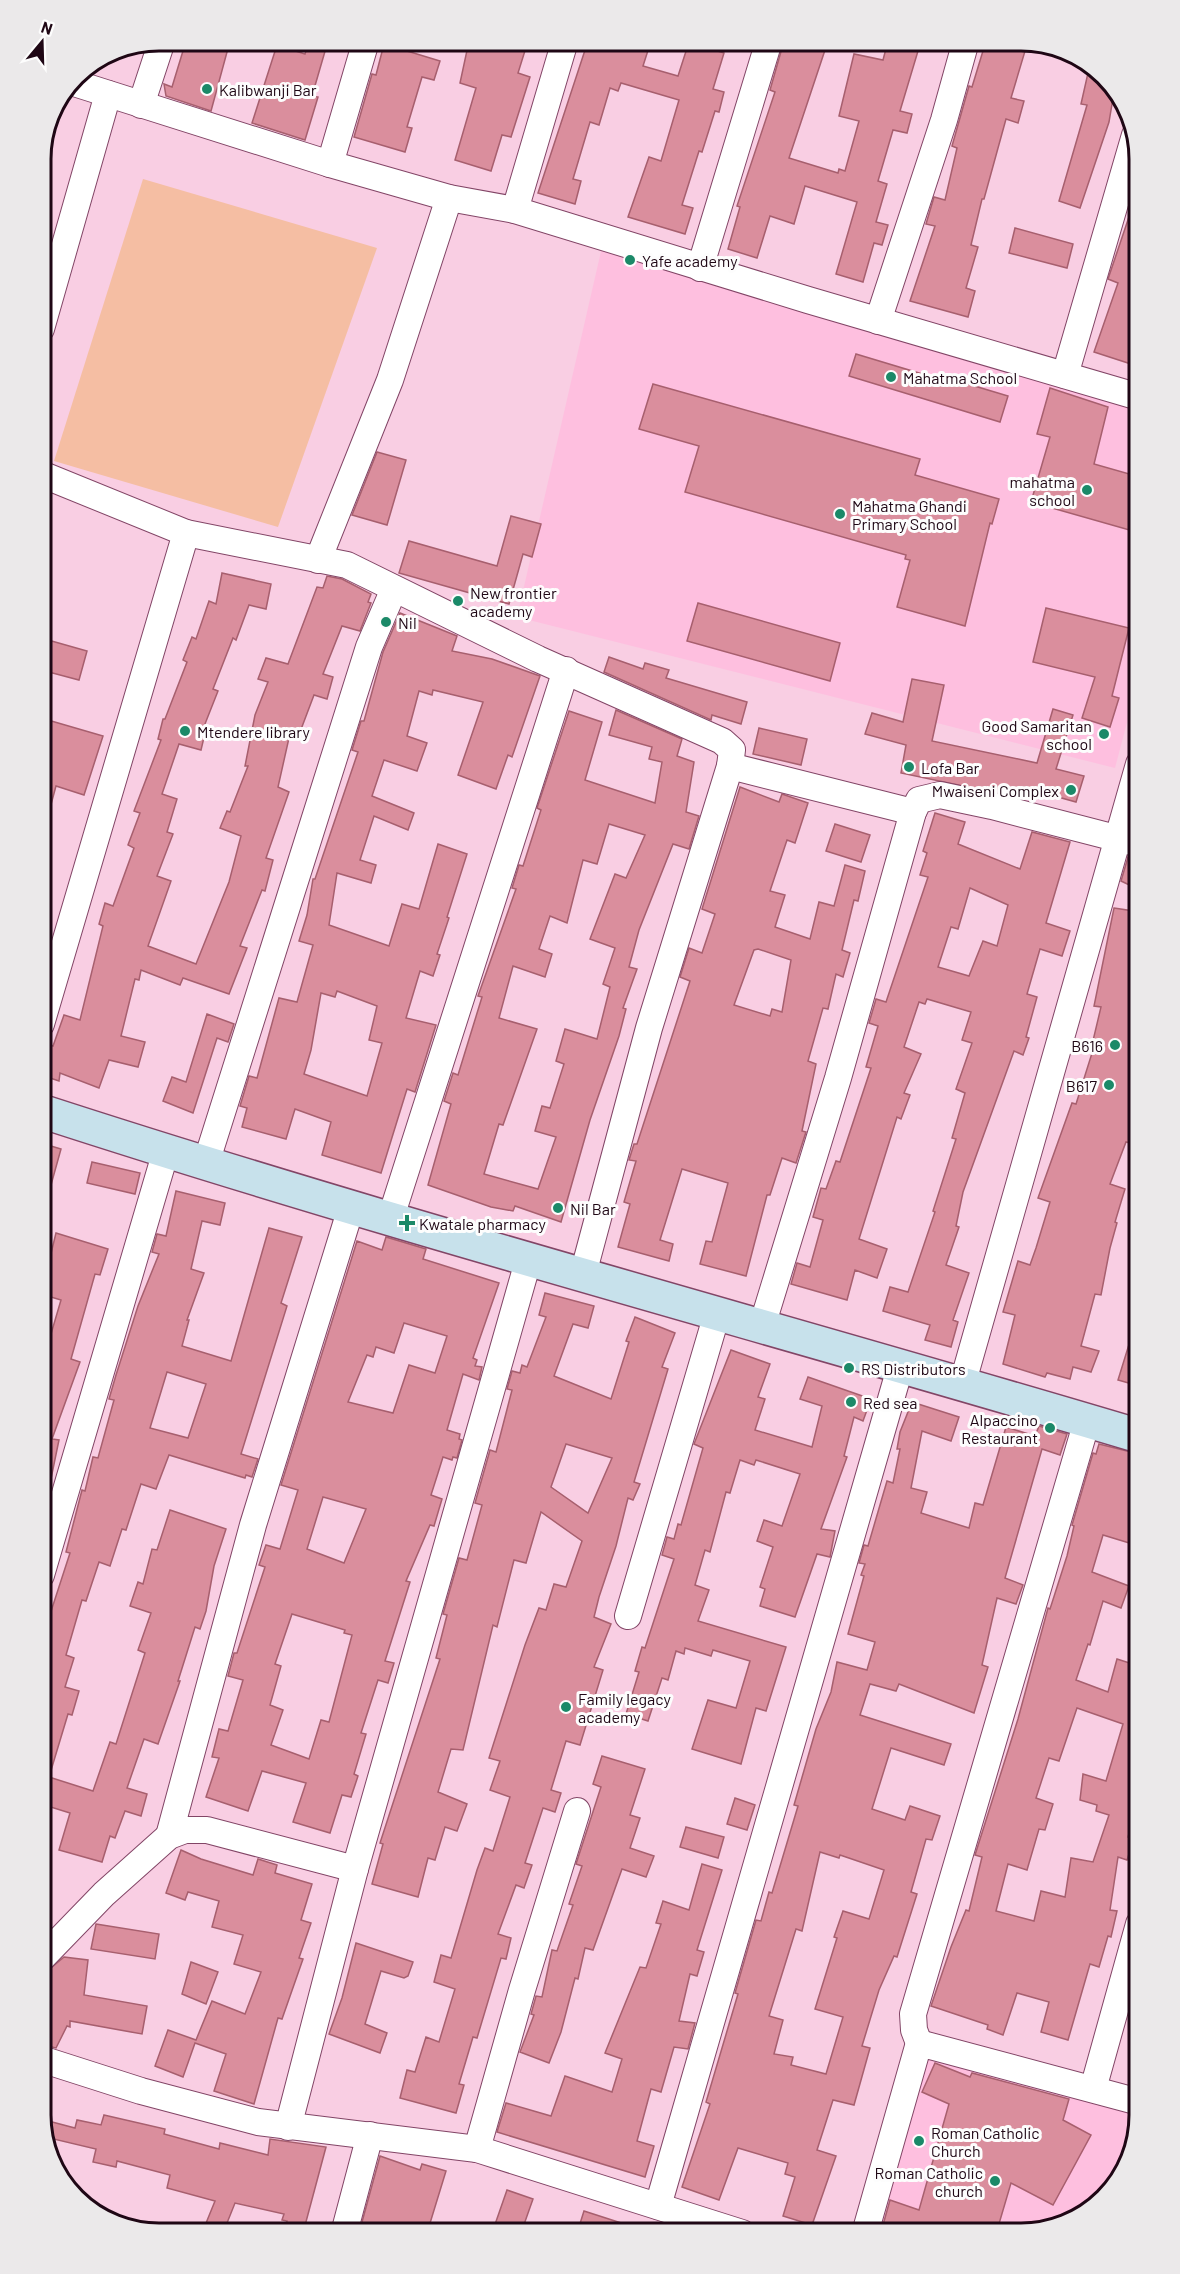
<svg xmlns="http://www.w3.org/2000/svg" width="1180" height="2274" font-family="Barlow,sans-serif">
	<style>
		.built { fill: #febfdf }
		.green { fill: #f5bea3 }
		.building { fill: #da8e9d; stroke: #a75f6e; stroke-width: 1.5; fill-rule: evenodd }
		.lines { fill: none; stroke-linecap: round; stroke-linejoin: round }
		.street-casing { stroke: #824566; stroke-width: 28 }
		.secondary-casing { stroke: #824566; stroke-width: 36 }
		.street { stroke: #fff; stroke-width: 26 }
		.secondary { stroke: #c7e1eb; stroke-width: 33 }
		.poi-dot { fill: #1b8968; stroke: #fdfdfd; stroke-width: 2 }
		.labels { text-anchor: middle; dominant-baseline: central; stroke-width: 6; stroke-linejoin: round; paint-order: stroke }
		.poi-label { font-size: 16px; fill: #1f0715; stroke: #fdfdfd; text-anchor: start }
		.rim { fill: none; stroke: #1f0715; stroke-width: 3 }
	</style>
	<rect width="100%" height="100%" fill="#f9cee3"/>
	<g class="built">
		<path d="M602 247 1139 411V677L1115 768 517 617Z"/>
		<path d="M926 2036 1139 2093V2116L1120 2181 1067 2224 1021 2233H858Z"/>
	</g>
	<path class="green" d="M143 179 377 248 278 527 54 461Z"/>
	<g class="building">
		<path d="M186 41H230L211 111 166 96 164 84 172 87Z"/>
		<path d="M309 41H328L312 96 318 97 305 140 252 123 277 45 305 54Z"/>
		<path d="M469 41H528L518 73 530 77 511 137 502 135 491 171 455 160 476 88 460 83Z"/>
		<path d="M588 41H651L643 66 678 76 689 42 724 53 713 89 724 92 719 112 715 111 702 152 699 151 682 205 693 208 685 234 628 217 649 157 661 161 679 100 621 83 618 91 610 88 599 125 590 122 573 179 581 181 575 204 538 193Z"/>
		<path d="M784 41H812L811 44 826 47 789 158 838 173 839 169 845 171 859 121 839 116 854 54 883 60 888 41H921L900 111 912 114 907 133 893 130 878 181 887 184 876 222 888 225 882 245 874 243 863 282 836 274 857 202 805 186 794 224 770 216 757 258 728 249 740 207 737 206 775 92 770 90Z"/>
		<path d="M986 41H1028L1011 98 1024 101 1018 123 1006 119 984 199H982L971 245 978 247 966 288 975 291 968 317 910 301 935 226 926 224 934 197 945 200 957 148 952 146 969 86 972 87Z"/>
		<path d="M384 44 440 61 434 80 422 77 407 127 412 128 405 152 354 137 372 74 376 75Z"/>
		<path d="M1090 64 1114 92 1109 122 1080 208 1059 201 1087 105 1081 104Z"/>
		<path d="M1135 199H1140V338L1131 364 1094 352 1118 283 1108 279Z"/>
		<path d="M1015 228 1073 244 1067 268 1009 253Z"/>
		<path d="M856 354 949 382 951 379 1008 396 1000 422 849 376Z"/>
		<path d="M653 384 920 459 915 475 999 499 992 524 990 523 965 626 897 607 910 560 905 559 906 555 685 492 699 446 639 429Z"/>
		<path d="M1050 388 1108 407 1094 464 1140 477V533L1031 502 1050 437 1037 434Z"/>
		<path d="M377 452 406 460 387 525 352 515Z"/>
		<path d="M511 516 541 524 532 557 523 554 509 604 399 573 409 541 497 566Z"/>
		<path d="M222 573 271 584 266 609 249 605 236 640 233 638 213 689 218 691 203 729H206L201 750 179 744 162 794 177 799 167 832 173 834 157 876 171 881 148 946 196 964 229 882 241 836 220 828 227 811 230 812 248 766H245L255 715 268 682 258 679 266 658 288 664 317 587 323 588 327 576 342 579 371 594 368 602 371 603 360 631 342 626 323 674 333 677 327 699 314 695 300 732 291 729 278 787 289 792 266 858 273 860 265 891 262 890 240 946 247 948 229 994 183 978 180 985 141 970 139 980 135 979 121 1036 145 1042 138 1067 109 1060 99 1088 60 1073 59 1081 41 1075 49 1045 53 1046 64 1015 80 1020 103 926 99 924 105 903 113 906 134 848 128 845 140 813 134 811 161 740 158 739 163 719H165L187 662 183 660 192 637 196 639 209 601 216 604Z"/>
		<path d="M698 603 840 643 830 681 687 641Z"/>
		<path d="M1046 608 1129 628 1112 696 1119 698 1110 727 1082 718 1095 677 1033 662Z"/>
		<path d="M400 613 457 636 452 651 492 659 540 676 512 757 508 755 496 789 458 775 483 702 433 690 432 695 419 691 407 736 427 743 417 771 384 760 372 796 414 813 408 830 374 816 360 860 376 865 371 883 337 873 329 925 389 946 402 904 419 909 438 844 467 854 447 917 449 918 437 954 440 955 433 976 420 971 406 1018 436 1025 415 1092 407 1089 381 1173 322 1155 331 1122 295 1109 286 1139 242 1127 247 1108 240 1106 249 1076 257 1078 279 998 297 1002 313 945 299 941 307 915 313 879H315L358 752 352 750 361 721H364L383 652ZM337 991 377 1006 369 1040 382 1043 367 1096 304 1074 311 1050 321 993 335 997Z"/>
		<path d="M41 638 87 651 79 680 41 670Z"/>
		<path d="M609 657 643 669 645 663 669 670 666 678 747 702 741 724 712 715 711 720 604 672Z"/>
		<path d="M912 679 944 685 932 741 1037 763 1053 709 1073 715 1056 769 1084 776 1076 802 1022 787 1020 798 901 773 906 745 865 734 872 713 903 722Z"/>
		<path d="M616 710 682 739 677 756 694 762 686 812 699 816 689 849 673 844 639 930 629 967 637 969 623 1008 626 1009 619 1036 590 1120 561 1222 515 1206 513 1211 491 1207 428 1185 451 1104 444 1101 453 1073 458 1075 482 997 478 996 516 889 512 888 519 865 523 866 541 810 537 808 569 711 602 722 585 780 655 803 662 762 649 759 652 747 609 735ZM609 824 645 835 626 878 615 874 590 939 615 948 603 984 610 987 597 1039 565 1029 556 1061 564 1064 550 1108 542 1106 535 1131 556 1137 538 1189 484 1174 499 1124 503 1125 537 1029 499 1018 513 966 545 977 552 954 539 949 550 916 567 923 583 860 597 864Z"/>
		<path d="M41 718 103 736 84 795 56 786 46 823 41 822Z"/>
		<path d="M759 728 807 739 801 765 753 754Z"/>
		<path d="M740 787 779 802 782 794 808 803 795 843 787 840 770 891 785 895 775 927 810 939 819 902 834 906 845 865 865 871 858 901 854 900 842 950 850 953 843 977 836 974 828 1009 823 1008 808 1061 816 1064 802 1131 806 1132 796 1163 782 1158 770 1195H767L746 1276 700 1264 706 1241 712 1242 728 1183 682 1169 660 1240 673 1244 669 1261 618 1247 630 1204 624 1202 636 1161 629 1160 634 1144H637L690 981 680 977 689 948 702 953 715 914 702 909ZM758 949 791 960 782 1012 772 1009 770 1016 734 1005 754 950Z"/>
		<path d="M935 813 965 822 958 844 1020 869 1032 832 1070 842 1046 923 1070 931 1062 956 1040 949 1027 994 1037 997 1026 1037 1029 1038 1023 1055 1014 1051 963 1192 956 1226 959 1227 946 1265 969 1273 953 1320 958 1322 951 1347 925 1340 930 1325 883 1311 890 1287 908 1292 935 1212 933 1211 956 1139 952 1138 965 1093 956 1089 972 1043 962 1040 971 1012 927 999 925 1004 919 1002 904 1047 921 1054 904 1093 910 1095 901 1119 897 1117 859 1239 887 1249 877 1278 855 1270 847 1300 791 1284 797 1263 810 1267 823 1220 813 1217 821 1188 826 1189 836 1161 840 1162 871 1068 866 1067 878 1026 869 1023 876 999 886 1002 928 877 920 875 927 853 923 851ZM970 888 1008 905 997 946 983 941 969 976 938 967 951 927 958 929Z"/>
		<path d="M835 824 870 835 861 862 826 851Z"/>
		<path d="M1128 857 1140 859V890L1121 881Z"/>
		<path d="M1114 908 1140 912 1139 1145 1126 1142 1110 1184 1125 1189 1115 1222 1117 1223 1110 1248 1101 1295 1095 1294 1081 1346 1099 1351 1091 1372 1073 1367 1070 1379 1047 1373 1045 1377 1003 1364 1015 1315 1003 1312 1018 1261 1030 1265 1036 1248 1050 1202 1038 1198 1072 1103 1076 1104 1093 1050 1091 1049 1101 1007 1094 1006Z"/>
		<path d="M207 1014 234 1024 228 1042 217 1038 193 1113 163 1101 172 1077 186 1082Z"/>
		<path d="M41 1143 61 1149 46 1203 41 1202Z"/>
		<path d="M92 1162 140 1173 135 1194 87 1183Z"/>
		<path d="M176 1191 225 1203 220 1225 202 1221 191 1269 204 1273 187 1320H189L182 1346 231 1361 269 1228 302 1237 281 1303 287 1306 241 1454 258 1459 252 1477 246 1475 245 1478 169 1455 156 1489 141 1484 126 1530 122 1529 110 1566 99 1562 86 1601 82 1600 66 1655 74 1658 65 1687 79 1691 72 1715 68 1714 49 1777 93 1791 110 1742 116 1744 145 1653 138 1650 151 1613 130 1606 138 1582 143 1584 152 1549 157 1550 170 1510 226 1529 214 1566 206 1611 200 1629 195 1627 178 1681H180L158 1744 144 1739 127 1788 147 1794 141 1816 125 1811 115 1838 110 1836 102 1862 59 1850 70 1813 41 1804V1642L70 1553 66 1552 82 1490 85 1491 93 1457 98 1458 114 1400 109 1399 116 1375 138 1306 159 1254 152 1252 157 1234 166 1236ZM167 1372 206 1384 188 1438 150 1428Z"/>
		<path d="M56 1233 108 1249 100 1275 95 1274 71 1359 80 1362 52 1439 59 1440 46 1503 41 1502V1350L46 1351 61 1300 41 1294Z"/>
		<path d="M386 1237 426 1249 423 1259 499 1283 473 1358 477 1360 475 1366 482 1367 479 1380 463 1374 447 1430 460 1434 459 1439 462 1440 457 1458 453 1457 452 1460 443 1457 438 1473 431 1495 442 1499 434 1526 430 1525 406 1581 410 1582 385 1661 394 1663 388 1683 378 1680 361 1733 366 1734 354 1774 358 1776 351 1797 342 1795 330 1833 293 1822 306 1783 262 1771 248 1811 206 1797 219 1758 212 1757 219 1729 228 1731 243 1680 228 1676 234 1653H237L265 1567 259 1565 266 1545 280 1549 298 1490 281 1485 357 1241 382 1250ZM404 1323 447 1336 435 1373 409 1365 393 1413 348 1402 367 1355 373 1357 376 1347 394 1353ZM323 1497 366 1509 344 1563 307 1549ZM292 1614 345 1630 344 1633 352 1635 329 1722 321 1720 309 1759 271 1745 283 1710 270 1705 281 1666 275 1664Z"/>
		<path d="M545 1293 594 1306 588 1328 573 1324 554 1376 611 1399 629 1342 626 1341 635 1317 675 1333 662 1367 668 1369 634 1482 640 1484 633 1500 628 1498 616 1546 599 1597 594 1617 611 1624 594 1667 603 1670 580 1745 566 1741 551 1790 561 1793 555 1812 543 1808 525 1863 532 1865 524 1888 516 1885 498 1934 511 1938 506 1959 501 1958 477 2038 473 2037 459 2084 464 2085 456 2113 400 2098 407 2070 415 2072 426 2037 439 2042 455 1989 434 1982 441 1955 451 1958 477 1870 485 1848 493 1851 510 1797 490 1790 500 1761 489 1758 525 1645 539 1608 546 1610 554 1584 566 1587 582 1541 541 1512 526 1563 514 1560 497 1627 493 1625 463 1750 451 1749 438 1792 467 1804 457 1831 445 1827 435 1860 428 1858 418 1897 372 1884 383 1844 380 1843 440 1659 436 1658 447 1615 443 1614 459 1558 467 1560 482 1505 475 1503 490 1450 496 1452 512 1390 507 1389 512 1371 520 1373 522 1365 527 1367 546 1317 539 1315ZM566 1444 612 1458 588 1513 551 1487Z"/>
		<path d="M1135 1325H1139V1386L1118 1380Z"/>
		<path d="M731 1350 770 1364 758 1397 765 1399 755 1430 812 1447 822 1406 800 1399 808 1377 871 1399 863 1421 854 1417 844 1456 847 1457 821 1529 835 1531 830 1557 817 1554 795 1617 760 1606 765 1589 760 1587 773 1547 757 1541 764 1520 782 1526 800 1474 756 1460 754 1465 740 1460 730 1493 726 1492 710 1552 705 1550 695 1585 709 1590 698 1621 786 1647 766 1711 756 1708 741 1764 692 1749 708 1700 736 1708 750 1661 713 1650 711 1656 685 1648 684 1654 676 1651 668 1680 662 1678 648 1721 626 1714 639 1672 635 1671 642 1647 645 1648 674 1559 662 1555 667 1537 674 1539 678 1524 681 1525 703 1448 694 1444Z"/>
		<path d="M912 1402 959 1417 951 1441 922 1431 911 1488 927 1492 921 1513 969 1528 975 1503 983 1505 1006 1427 1035 1436 1039 1426 1067 1434 1060 1455 1042 1449 1005 1578 1023 1585 1016 1604 997 1598 982 1665 988 1667 974 1713 899 1684 896 1691 870 1684 860 1715 951 1744 944 1765 891 1748 872 1809 905 1820 910 1806 940 1816 932 1840 926 1839 911 1892 917 1894 897 1957 894 1956 879 1990 862 2046 870 2048 854 2105 833 2100 817 2150 836 2156 812 2225 783 2216 795 2177 785 2174 788 2163 738 2148 719 2200 682 2187 710 2104 706 2102 738 1994 735 1993 756 1920 761 1921 769 1892 772 1893 798 1806 794 1805 816 1729 831 1692 837 1662 867 1670 875 1642 848 1634 864 1576 861 1575 865 1564 859 1563 864 1545 868 1546 887 1481 893 1483 900 1449H897L900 1432ZM820 1852 839 1858 840 1855 884 1870 869 1919 843 1911 834 1937 837 1938 815 2009 843 2017 826 2074 791 2065 793 2057 774 2054 783 2020 769 2016 796 1929 802 1931Z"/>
		<path d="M1099 1444 1139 1454V1546L1103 1535 1092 1572 1129 1586 1121 1608 1103 1601 1090 1645 1088 1644 1076 1680 1108 1692 1117 1659 1139 1666V1797L1128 1837 1134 1839 1127 1860 1118 1857 1110 1910 1117 1911 1111 1937 1108 1936 1099 1967 1090 1964 1068 2040 1041 2032 1049 2002 1017 1993 1003 2035 987 2029 988 2025 931 2006 951 1947 966 1910 969 1911 982 1857 975 1855 1018 1719 1048 1608 1050 1609 1067 1556 1074 1526 1072 1525 1093 1453 1096 1454ZM1077 1708 1123 1724 1106 1781 1083 1774 1080 1800 1097 1805 1096 1811 1109 1815 1093 1862 1071 1858 1065 1897 1041 1891 1034 1921 996 1911 1008 1864 1027 1870 1039 1829 1045 1830 1053 1804 1036 1798 1049 1758 1059 1761Z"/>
		<path d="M602 1756 645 1769 630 1815 640 1818 630 1848 654 1856 646 1877 622 1869 593 1950 585 1948 578 1979 575 1978 561 2032 549 2063 520 2052 534 2015 531 2014 536 1996 542 1997 552 1950 557 1951 573 1905 569 1904 582 1866 576 1864 601 1787 593 1784Z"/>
		<path d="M735 1798 755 1805 747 1830 727 1824Z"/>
		<path d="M686 1827 724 1837 718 1858 680 1847Z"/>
		<path d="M181 1850 201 1859 253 1875 258 1859 277 1865 275 1873 312 1884 301 1920 311 1923 299 1958 303 1959 282 2019 278 2018 254 2104 214 2091 226 2054 195 2043 183 2077 155 2066 168 2030 196 2040 212 2001 245 2014 261 1972 234 1964 243 1935 212 1927 219 1901 188 1892 185 1900 166 1893Z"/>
		<path d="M702 1864 722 1870 697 1950 704 1952 697 1976 690 1974 679 2021 695 2023 688 2049 674 2047 661 2092 651 2089 637 2141 654 2146 645 2177 497 2132 506 2103 551 2116 565 2076 612 2092 622 2059 605 2053 640 1967 646 1968 661 1924 656 1923 663 1901 689 1910Z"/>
		<path d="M96 1924 159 1934 155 1959 91 1949Z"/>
		<path d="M356 1943 413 1962 408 1976 404 1978 381 1971 365 2024 387 2033 380 2053 329 2034 342 1998Z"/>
		<path d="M64 1957 88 1960 84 1995 147 2006 142 2034 70 2021V2027L67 2026 56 2048 43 2045 47 1977 45 1973Z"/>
		<path d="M191 1962 218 1972 206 2004 182 1994Z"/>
		<path d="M935 2063 970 2077 972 2073 1069 2099 1063 2120 1091 2135 1053 2205 1011 2183 996 2234 907 2233 883 2225 890 2200 919 2210 949 2104 922 2092Z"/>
		<path d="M104 2115 165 2129 164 2134 219 2149 220 2143 268 2155 270 2139 326 2147 303 2233H284L287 2221 282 2220 284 2214 235 2203 223 2233H202L215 2201 167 2188 170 2175 117 2161 116 2167 93 2162 96 2149 45 2137 41 2119 75 2128 77 2120 101 2125Z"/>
		<path d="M380 2156 420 2170 422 2164 446 2171 427 2233H359Z"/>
		<path d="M507 2190 533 2199 521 2233H492Z"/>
		<path d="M584 2211 643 2230 642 2233H577Z"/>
	</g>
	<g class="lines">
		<g class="street-casing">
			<g id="street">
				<path d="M71 82 330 164 449 198 515 210 808 300 1139 397"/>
				<path d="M141 105 162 41"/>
				<path d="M330 164 366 41"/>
				<path d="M515 210 565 41"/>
				<path d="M700 268 769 41"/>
				<path d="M878 321 944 120 966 41"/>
				<path d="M41 329 108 94"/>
				<path d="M1065 375 1135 135"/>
				<path d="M41 474 186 533 347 565 538 659 722 741 732 750 730 766 649 1028 583 1274"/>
				<path d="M318 560 390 380 449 198"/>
				<path d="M730 766 913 812"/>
				<path d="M41 1024 186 533"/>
				<path d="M206 1163 369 647 394 589"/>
				<path d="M390 1220 566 670"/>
				<path d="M762 1326 838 1078 913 812 919 800 940 795 992 806 1139 844"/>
				<path d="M962 1385 1139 764"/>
				<path d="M41 1575 166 1151"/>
				<path d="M628 1616 717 1314"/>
				<path d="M169 1836 253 1525 351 1208"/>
				<path d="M41 1959 104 1894 169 1836 185 1830H207L355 1869"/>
				<path d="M919 2043 914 2030 913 2014 1087 1421"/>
				<path d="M41 2059 141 2091 258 2122 477 2149 742 2233"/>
				<path d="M1093 2089 1139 1924"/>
				<path d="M288 2127 355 1869 529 1258"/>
				<path d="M477 2149 522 1990 577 1811"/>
				<path d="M658 2206 900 1368"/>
				<path d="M344 2233 370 2135"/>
				<path d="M865 2233 919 2043 1139 2102"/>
			</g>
		</g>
		<g class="secondary-casing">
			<path id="secondary" d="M41 1111C404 1229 774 1327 1139 1436"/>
		</g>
		<use href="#street" class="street"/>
		<use href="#secondary" class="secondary"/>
	</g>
	<g class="poi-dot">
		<circle cx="207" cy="89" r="6"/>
		<circle cx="630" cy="260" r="6"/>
		<circle cx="891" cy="377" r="6"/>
		<circle cx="1087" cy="490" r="6"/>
		<circle cx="840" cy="514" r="6"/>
		<circle cx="458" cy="601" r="6"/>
		<circle cx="386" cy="622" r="6"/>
		<circle cx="185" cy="731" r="6"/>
		<circle cx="1104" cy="734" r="6"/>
		<circle cx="909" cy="767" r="6"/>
		<circle cx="1071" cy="790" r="6"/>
		<circle cx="1115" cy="1045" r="6"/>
		<circle cx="1109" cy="1085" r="6"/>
		<circle cx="558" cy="1208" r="6"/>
		<path d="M404 1214h6v6h6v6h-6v6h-6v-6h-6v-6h6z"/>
		<circle cx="849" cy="1368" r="6"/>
		<circle cx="851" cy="1402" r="6"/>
		<circle cx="1050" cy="1428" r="6"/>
		<circle cx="566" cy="1707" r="6"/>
		<circle cx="919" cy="2141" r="6"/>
		<circle cx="995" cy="2181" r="6"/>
	</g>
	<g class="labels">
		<g class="poi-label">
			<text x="219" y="89">Kalibwanji Bar</text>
			<text x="642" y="260">Yafe academy</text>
			<text x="903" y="377">Mahatma School</text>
			<text x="1075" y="481" text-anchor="end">mahatma<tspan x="1075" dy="18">school</tspan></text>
			<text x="852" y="505">Mahatma Ghandi<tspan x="852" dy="18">Primary School</tspan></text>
			<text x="470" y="592">New frontier<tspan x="470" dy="18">academy</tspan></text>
			<text x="398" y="622">Nil</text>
			<text x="1092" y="725" text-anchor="end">Good Samaritan<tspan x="1092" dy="18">school</tspan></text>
			<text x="197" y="731">Mtendere library</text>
			<text x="921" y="767">Lofa Bar</text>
			<text x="1059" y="790" text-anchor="end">Mwaiseni Complex</text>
			<text x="1103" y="1045" text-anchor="end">B616</text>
			<text x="1097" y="1085" text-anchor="end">B617</text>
			<text x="570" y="1208">Nil Bar</text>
			<text x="419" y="1223">Kwatale pharmacy</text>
			<text x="861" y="1368">RS Distributors</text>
			<text x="863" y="1402">Red sea</text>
			<text x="1038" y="1419" text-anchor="end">Alpaccino<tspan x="1038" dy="18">Restaurant</tspan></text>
			<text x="578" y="1698">Family legacy<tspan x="578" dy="18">academy</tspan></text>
			<text x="931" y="2132">Roman Catholic<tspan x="931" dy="18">Church</tspan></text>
			<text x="983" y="2172" text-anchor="end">Roman Catholic<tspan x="983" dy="18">church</tspan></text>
		</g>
	</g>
	<path d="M0 0H1180V2274H0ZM159 51H1021A108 108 0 0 1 1129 159V2115A108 108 0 0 1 1021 2223H159A108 108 0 0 1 51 2115V159A108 108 0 0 1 159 51Z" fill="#ebe9ea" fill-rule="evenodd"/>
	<path class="rim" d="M159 51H1021A108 108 0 0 1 1129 159V2115A108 108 0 0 1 1021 2223H159A108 108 0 0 1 51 2115V159A108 108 0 0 1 159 51Z"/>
	<g transform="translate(42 42) rotate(19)" stroke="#fdfdfd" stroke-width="4.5" paint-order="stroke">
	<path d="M0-4.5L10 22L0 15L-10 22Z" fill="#1f0715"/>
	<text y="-9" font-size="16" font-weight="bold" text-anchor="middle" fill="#1f0715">N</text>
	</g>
</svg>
